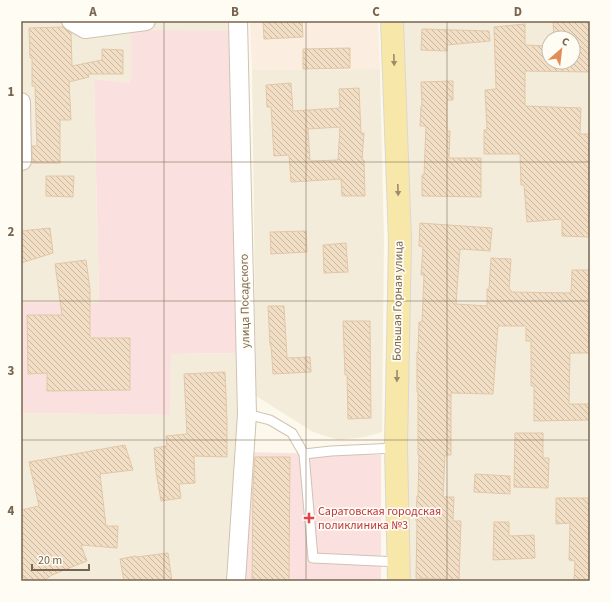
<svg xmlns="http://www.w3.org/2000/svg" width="611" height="602" font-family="'Source Sans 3',sans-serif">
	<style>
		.residential { fill: #f4ecdb; fill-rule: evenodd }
		.commercial { fill: #fcede1 }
		.medical { fill: #fae1e0 }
		.building { fill: url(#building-back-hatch); stroke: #e3c7a5; fill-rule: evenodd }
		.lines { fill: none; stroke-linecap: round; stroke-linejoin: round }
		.service-casing { stroke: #cfc3b1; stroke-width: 11 }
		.minor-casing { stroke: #cfc3b1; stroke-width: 20 }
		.primary-casing { stroke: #dcd7d1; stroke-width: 24 }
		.service { stroke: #fff; stroke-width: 9 }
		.minor { stroke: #fff; stroke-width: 18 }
		.primary { stroke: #f7e7a8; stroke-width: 22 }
		.oneway { fill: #9e8b6a }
		.grid { fill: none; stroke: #78644f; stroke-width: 1; stroke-opacity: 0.55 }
		.health-dot { fill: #e0444e; stroke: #fefcf3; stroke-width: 1.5 }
		.labels { text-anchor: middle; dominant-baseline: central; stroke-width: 3.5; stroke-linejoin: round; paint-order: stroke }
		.street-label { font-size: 12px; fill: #78644f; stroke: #fefcf3 }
		.health-label { font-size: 12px; fill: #be3a42; stroke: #fefcf3; text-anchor: start }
		.neatline { fill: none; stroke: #78644f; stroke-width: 1.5 }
		.grid-label { font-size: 13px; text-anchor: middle; font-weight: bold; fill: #78644f }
	</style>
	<defs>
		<pattern id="building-back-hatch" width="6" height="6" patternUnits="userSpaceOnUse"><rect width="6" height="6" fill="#f1dec5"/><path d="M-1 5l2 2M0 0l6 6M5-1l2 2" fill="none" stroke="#c8b8a2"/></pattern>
	</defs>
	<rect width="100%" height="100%" fill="#fcf9ec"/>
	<g class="residential">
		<path d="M21 21H231V31L131 83 94 79 99 304 22 302 23 413 169 415 171 354 237 353 238 581H21Z"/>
		<path d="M403 21H590V581H408L407 241ZM549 38H573V62H549Z"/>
		<path d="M380 69 384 240 382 432 365 437 338 440 313 432 256 396 252 70Z"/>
	</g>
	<path class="commercial" d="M250 21H378L380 69 252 70Z"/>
	<g class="medical">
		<path d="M131 30 231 31 237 353 171 354 170 415 23 413 22 302 99 303 94 79 131 83Z"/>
		<path d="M237 452 381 455V581H238Z"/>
	</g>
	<g class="building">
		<path d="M263 21H302L303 37 264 39Z"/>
		<path d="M553 21H590V72L525 71V106L581 108 580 134H590V237L562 236V219L527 222 524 185H521L520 154H484V130H487L485 90 496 89 494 27 525 24V45L549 46V62H573V38H554Z"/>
		<path d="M63 27 71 33 72 66 102 60V49L123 50V74H88L89 77 69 82 71 120H60V163H32V146H37L35 86H32V58H30L29 28Z"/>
		<path d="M422 29 489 31 490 41 447 45V51L421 50Z"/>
		<path d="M350 48V68L303 69V49Z"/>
		<path d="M453 81V100H447V131H450L449 158H481V197L422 196V175H424L426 126H420L421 106H422L421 82Z"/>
		<path d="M291 83 293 111 340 108 339 89 359 88 361 133H364L362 160H364L365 196H342L341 179 291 182 289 155 274 156 271 107H267L266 85ZM340 127 338 160 310 161 308 129Z"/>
		<path d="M46 176H74L73 197 46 196Z"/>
		<path d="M420 223 492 228 490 251 460 249 456 304 487 306V289H489L491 258 511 259 509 289 511 290V292L571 293 572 270H590V353H570L569 404H590V420L534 421V386H531V341H526V326H498L493 394 451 393V455H445L443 497H454L453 521H461L459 580 416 578 417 521H416L417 496H418L419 455H418V392H417V352H418L419 322H422L424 275H421L423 247 419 246Z"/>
		<path d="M50 228 53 253 21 263V231Z"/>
		<path d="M306 231 307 252 271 254 270 232Z"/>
		<path d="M346 243 348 272 324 273 323 245Z"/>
		<path d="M86 260 90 289V338H130V390L47 391V373L28 374 27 315H62L55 264Z"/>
		<path d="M268 306H284L287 358 310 357 311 372 273 374 271 345H270Z"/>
		<path d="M343 321H370L371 418 348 419 347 375H345Z"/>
		<path d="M225 372 227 420V457L194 456 195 483 179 484 181 498 161 501 156 471 154 448 167 446 166 436 187 434 184 374Z"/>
		<path d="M515 433H543V458H549L548 488 514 487Z"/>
		<path d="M125 445 133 470 100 474 106 526H118L117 548 81 545 87 561 52 575 43 581H26L21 574V510L39 506 29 462Z"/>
		<path d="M255 457H290L289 581H252L253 487Z"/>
		<path d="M475 474 510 476V494L474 492Z"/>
		<path d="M556 498H590V581H574L575 561 569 560 570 523 556 524Z"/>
		<path d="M494 522H509V536L534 535 535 558 493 560Z"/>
		<path d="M168 553 172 581H124L120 559 136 556V557Z"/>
	</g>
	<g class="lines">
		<g class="service-casing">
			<g id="service">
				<path d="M247 414 270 420 292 433 304 454 331 451 396 448"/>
				<path d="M304 454 313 558 399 562"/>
			</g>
		</g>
		<g class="minor-casing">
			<g id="minor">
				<path d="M71 21 85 29 146 21"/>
				<path d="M21 102 22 161"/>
				<path d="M236 581 247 414 238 21"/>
			</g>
		</g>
		<g class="primary-casing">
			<path id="primary" d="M392 21 400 241 396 448 399 581"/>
		</g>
		<use href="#service" class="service"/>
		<use href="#minor" class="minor"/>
		<use href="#primary" class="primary"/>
	</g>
	<defs><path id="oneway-solid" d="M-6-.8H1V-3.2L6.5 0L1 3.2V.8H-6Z"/></defs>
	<g class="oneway">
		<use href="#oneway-solid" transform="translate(394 60) rotate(88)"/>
		<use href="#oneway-solid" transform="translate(398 190) rotate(88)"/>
		<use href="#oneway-solid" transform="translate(397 376) rotate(91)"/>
	</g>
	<path class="grid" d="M164 21V581M306 21V581M447 21V581M21 162H590M21 301H590M21 440H590"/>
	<path class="health-dot" d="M307 512h4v4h4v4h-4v4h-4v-4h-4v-4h4z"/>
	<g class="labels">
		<g class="street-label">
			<text transform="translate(245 301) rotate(-91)">улица Посадского</text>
			<text transform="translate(398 301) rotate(-89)">Большая Горная улица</text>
		</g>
		<g class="health-label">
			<text x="318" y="511">Саратовская городская<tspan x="318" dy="14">поликлиника №3</tspan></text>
		</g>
	</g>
	<rect width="611" height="602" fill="none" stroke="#fefcf3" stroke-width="44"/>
	<g transform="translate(561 50) rotate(28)"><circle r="19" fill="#fefcf3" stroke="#c8bfb1"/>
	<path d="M0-3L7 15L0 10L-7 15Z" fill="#e18d57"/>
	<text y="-6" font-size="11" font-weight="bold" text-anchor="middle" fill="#78644f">С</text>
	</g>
	<path d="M32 564v6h57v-6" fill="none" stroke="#78644f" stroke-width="2"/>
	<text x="38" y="564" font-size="12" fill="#78644f" stroke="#fefcf3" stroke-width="3" paint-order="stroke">20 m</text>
	<rect x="22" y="22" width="567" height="558" class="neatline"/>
	<g class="grid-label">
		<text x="93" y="16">A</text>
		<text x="235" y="16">B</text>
		<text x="376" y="16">C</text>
		<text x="518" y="16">D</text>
		<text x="11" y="96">1</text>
		<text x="11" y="236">2</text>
		<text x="11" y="375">3</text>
		<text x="11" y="515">4</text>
	</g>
</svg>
